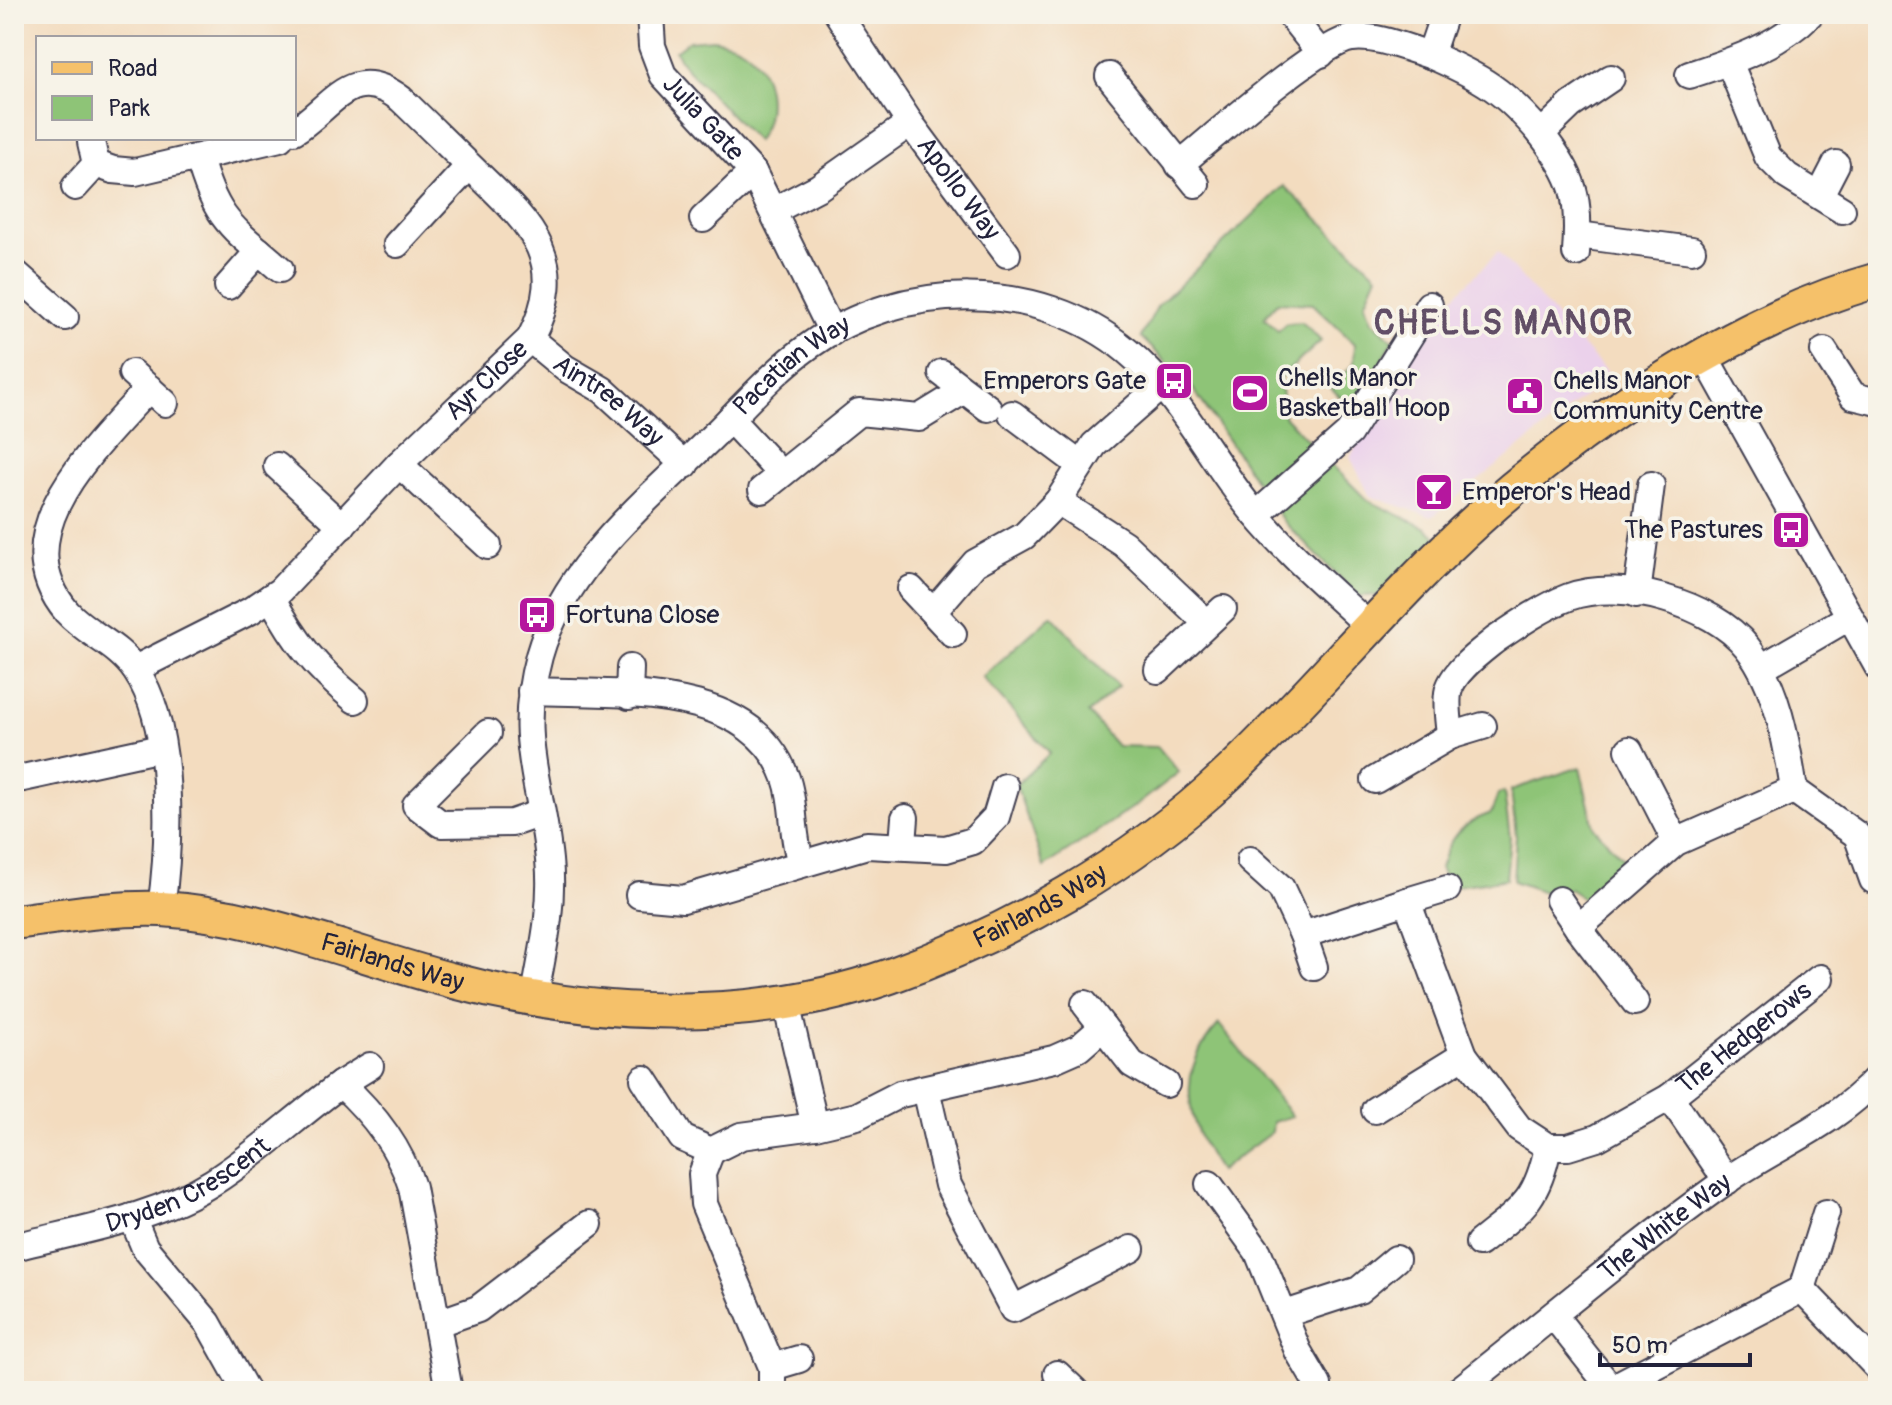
<svg xmlns="http://www.w3.org/2000/svg" width="1892" height="1405" font-family="Pangolin,sans-serif">
	<style>
		.built { fill: #ebd1eb }
		.green { fill: #8ec477; stroke: #587359; stroke-width: 2 }
		.lines { fill: none; stroke-linecap: round; stroke-linejoin: round }
		.minor-casing { stroke: #413e4f; stroke-width: 30 }
		.major-casing { stroke: #413e4f; stroke-width: 38 }
		.minor { stroke: #fff; stroke-width: 26 }
		.major { stroke: #f5c16b; stroke-width: 34 }
		.labels { text-anchor: middle; dominant-baseline: central; stroke-width: 7; stroke-linejoin: round; paint-order: stroke }
		.street-label { font-size: 26px; fill: #22223b; stroke: #f7f3e8 }
		.poi-label { font-size: 26px; fill: #22223b; stroke: #f7f3e8; text-anchor: start }
		.district-label { font-size: 34px; font-weight: bold; letter-spacing: 2px; fill: #614e66; stroke: #f7f3e8 }
	</style>
	<rect width="100%" height="100%" fill="#f7f3e8"/>
	<filter id="ink" filterUnits="userSpaceOnUse"><feTurbulence type="fractalNoise" baseFrequency=".0125" numOctaves="2"/><feDisplacementMap in="SourceGraphic" scale="16" xChannelSelector="R" yChannelSelector="G"/><feConvolveMatrix kernelMatrix="1 2 1 2 8 2 1 2 1" color-interpolation-filters="sRGB"/></filter>
	<filter id="wash" filterUnits="userSpaceOnUse"><feTurbulence type="fractalNoise" baseFrequency=".006" numOctaves="4" result="noise"/><feDisplacementMap in="SourceGraphic" scale="32" xChannelSelector="R" yChannelSelector="G"/><feGaussianBlur stdDeviation="1.8" result="paint"/><feColorMatrix in="noise" values="0 0 0 0 0 0 0 0 0 0 0 0 0 0 0 0 0 1.4 0 .05"/><feComposite in="paint" operator="in"/></filter>
	<g filter="url(#wash)">
		<rect width="100%" height="100%" fill="#f3dcbf"/>
		<path class="built" d="M1498 252 1610 376 1432 517 1370 496 1350 457 1427 324Z"/>
		<g class="green">
			<path d="M713 39C723 41 734 43 743 49 772 68 777 116 756 141L685 67 675 51 688 41Z"/>
			<path d="M1284 186 1377 275 1365 303 1372 321 1393 340 1356 413 1331 388 1354 363 1355 344 1313 304 1277 302 1264 318 1278 331 1285 324 1302 322 1321 341 1280 378 1284 416 1318 451 1367 500 1426 528 1439 539 1386 595 1358 596 1284 522 1193 389 1141 337 1158 305Z"/>
			<path d="M1052 615 1118 687 1088 713 1117 746 1158 747 1179 772 1141 802 1044 867 1016 785 1050 753 982 677Z"/>
			<path d="M1580 767 1594 828 1630 866 1586 900 1569 889 1558 897 1513 881 1516 836 1511 790Z"/>
			<path d="M1504 792 1510 837 1506 879 1449 887 1440 868C1450 835 1459 825 1491 813L1498 794Z"/>
			<path d="M1219 1024 1292 1116 1273 1122 1272 1132 1219 1171C1185 1121 1175 1071 1219 1024Z"/>
		</g>
	</g>
	<g filter="url(#ink)">
		<g class="lines">
			<g class="minor-casing">
				<g id="minor">
					<path id="s1" d="M650 14 652 46 663 75 753 172 832 332"/>
					<path id="s2" d="M838 14 910 123 1007 254"/>
					<path d="M1289 14 1321 54"/>
					<path d="M1444 14 1430 55C1481 77 1504 90 1541 134L1571 105 1611 78"/>
					<path d="M1729 62 1768 157 1787 176 1842 210"/>
					<path d="M1689 75C1732 61 1777 47 1810 14"/>
					<path d="M1109 76 1196 184"/>
					<path d="M1541 134C1575 178 1580 197 1576 253"/>
					<path d="M199 158C216 221 233 228 280 269"/>
					<path d="M96 164 113 170 135 172 280 138"/>
					<path d="M1179 165C1211 139 1319 43 1352 38 1377 35 1406 48 1430 55"/>
					<path d="M75 187 96 164 91 142"/>
					<path d="M1820 195 1836 164"/>
					<path d="M773 211 819 187 910 123"/>
					<path d="M703 219 753 172"/>
					<path d="M1578 235 1692 250"/>
					<path d="M397 244 469 166"/>
					<path d="M14 272 65 317"/>
					<path d="M228 286 259 251"/>
					<path id="s3" d="M530 339 565 368 603 390 685 465"/>
					<path d="M1824 351 1853 396 1878 402"/>
					<path d="M1705 357 1878 667"/>
					<path d="M132 373 165 403"/>
					<path d="M942 373 988 408"/>
					<path d="M149 388C98 445 0 532 67 612 88 635 118 644 136 671 175 728 170 844 161 909"/>
					<path d="M1012 414 1079 464"/>
					<path d="M730 419 781 474"/>
					<path d="M399 464 488 546"/>
					<path d="M277 466 342 526"/>
					<path d="M762 490 859 412 919 418 963 391"/>
					<path d="M1058 501 1124 544 1207 623"/>
					<path d="M1256 515 1349 433 1429 305"/>
					<path d="M911 589 953 634"/>
					<path d="M1637 594 1651 485"/>
					<path d="M271 597C296 643 315 667 355 700"/>
					<path d="M933 612 975 563 1024 536 1058 501 1094 445 1161 386"/>
					<path d="M1761 668 1849 617"/>
					<path id="s4" d="M135 669 250 611 280 591 399 464 530 339C571 260 530 224 476 172 451 148 426 123 401 99 351 61 332 108 294 131"/>
					<path d="M1158 670 1223 609"/>
					<path d="M531 691C614 695 751 681 786 778 796 806 791 835 801 862"/>
					<path d="M629 696 630 668"/>
					<path d="M488 733 416 805 441 824 512 823 541 813"/>
					<path d="M1450 736 1483 726"/>
					<path d="M1629 750 1676 842"/>
					<path d="M23 778 161 748"/>
					<path d="M1375 780 1450 736C1449 723 1446 706 1448 693 1451 673 1480 652 1495 640 1517 625 1543 607 1569 597 1622 578 1712 603 1747 647 1777 685 1787 743 1794 790L1676 842 1578 928 1635 1002"/>
					<path d="M1794 790 1857 835 1873 880"/>
					<path d="M903 844 905 818"/>
					<path id="s5" d="M1250 860 1281 888 1303 935 1407 901 1464 1055 1519 1128 1548 1147H1568L1597 1138 1670 1097 1820 978"/>
					<path d="M639 895 683 899 867 845 946 849 973 841 996 817 1005 787"/>
					<path d="M1559 900 1578 928"/>
					<path d="M1407 901 1447 889"/>
					<path d="M1303 935 1314 967"/>
					<path id="s6" d="M534 1000C542 955 554 906 549 860 541 780 516 741 539 656 566 560 656 494 722 427 750 399 777 369 809 346 900 280 1039 278 1127 351 1182 396 1210 461 1255 514 1289 555 1332 591 1371 628"/>
					<path d="M786 1003 815 1126 857 1116 900 1094 1054 1059 1079 1048 1103 1027 1132 1064 1166 1084"/>
					<path d="M1085 1004 1103 1027"/>
					<path d="M644 1079 682 1138 711 1151 741 1136 815 1126"/>
					<path d="M341 1084 370 1066"/>
					<path d="M926 1089 948 1185 1013 1309 1131 1249"/>
					<path d="M1670 1097 1727 1181"/>
					<path d="M1375 1110 1464 1055"/>
					<path d="M711 1151 702 1174 704 1204 772 1367V1391"/>
					<path d="M1209 1184 1258 1252 1298 1351 1318 1385"/>
					<path d="M132 1217 145 1248 208 1323 246 1391"/>
					<path d="M1479 1243C1521 1209 1537 1202 1548 1147"/>
					<path id="s7" d="M14 1247C80 1230 154 1219 213 1182 259 1153 298 1115 341 1084 373 1113 399 1146 412 1187L449 1391"/>
					<path d="M1802 1289 1878 1368"/>
					<path d="M1285 1314 1359 1290 1396 1259"/>
					<path d="M1554 1316 1610 1387"/>
					<path d="M438 1323 478 1309 589 1224"/>
					<path d="M772 1367 799 1359"/>
					<path d="M1057 1374 1075 1391"/>
					<path id="s8" d="M1458 1391C1546 1322 1632 1248 1723 1183 1778 1144 1829 1129 1878 1077"/>
					<path d="M1606 1391 1802 1289 1826 1213"/>
				</g>
			</g>
			<g class="major-casing">
				<g id="major">
					<path id="s9" d="M14 922C63 916 113 907 162 909 263 915 354 955 450 980 592 1018 750 1025 890 976 1012 932 1131 865 1226 776 1314 694 1390 598 1479 518 1585 423 1740 318 1878 280"/>
				</g>
			</g>
			<use href="#minor" class="minor"/>
			<use href="#major" class="major"/>
		</g>
	</g>
	<defs>
		<g id="bus-square" transform="scale(2)"><rect x="-9" y="-9" width="18" height="18" rx="4" fill="#b5179e" stroke="#f7f3e8"/><path d="M-5-6H5V4H4V6H2V4H-2V6H-4V4H-5ZM-3.5-4V0h7V-4ZM-3.5 1.2v1.5H-2V1.2ZM2 1.2v1.5H3.5V1.2Z" fill="#fff"/></g>
		<g id="stadium-square" transform="scale(2)"><rect x="-9" y="-9" width="18" height="18" rx="4" fill="#b5179e" stroke="#f7f3e8"/><path d="M0-5a6.5 5 0 1 0 0 10a6.5 5 0 1 0 0-10ZM-3.5-1.8h7v3.6h-7Z" fill="#fff"/></g>
		<g id="civic-square" transform="scale(2)"><rect x="-9" y="-9" width="18" height="18" rx="4" fill="#b5179e" stroke="#f7f3e8"/><path d="M-.6-6.5H3V-4.5H.6V-3L4-1V1h2V6H-6V1h2V-1L-.6-3ZM-1.2 2.5V6h2.4V2.5Z" fill="#fff"/></g>
		<g id="bar-square" transform="scale(2)"><rect x="-9" y="-9" width="18" height="18" rx="4" fill="#b5179e" stroke="#f7f3e8"/><path d="M-6-5H6L.8 .8V4.5H3.5V6h-7V4.5H-.8V.8Z" fill="#fff"/></g>
	</defs>
	<g fill-rule="evenodd">
		<use href="#bus-square" x="1174" y="381"/>
		<use href="#stadium-square" x="1250" y="393"/>
		<use href="#civic-square" x="1525" y="396"/>
		<use href="#bar-square" x="1434" y="492"/>
		<use href="#bus-square" x="1791" y="530"/>
		<use href="#bus-square" x="537" y="615"/>
	</g>
	<g class="labels">
		<g class="street-label">
			<text stroke="none"><textPath href="#s1" startOffset="122">Julia Gate</textPath></text>
			<text stroke="none"><textPath href="#s2" startOffset="212">Apollo Way</textPath></text>
			<text stroke="none"><textPath href="#s6" startOffset="738">Pacatian Way</textPath></text>
			<text stroke="none"><textPath href="#s4" startOffset="460">Ayr Close</textPath></text>
			<text stroke="none"><textPath href="#s3" startOffset="100">Aintree Way</textPath></text>
			<text stroke="none"><textPath href="#s9" startOffset="1058">Fairlands Way</textPath></text>
			<text stroke="none"><textPath href="#s9" startOffset="386">Fairlands Way</textPath></text>
			<text stroke="none"><textPath href="#s5" startOffset="722">The Hedgerows</textPath></text>
			<text stroke="none"><textPath href="#s7" startOffset="186">Dryden Crescent</textPath></text>
			<text stroke="none"><textPath href="#s8" startOffset="264">The White Way</textPath></text>
		</g>
		<g class="poi-label">
			<text x="1278" y="378">Chells Manor<tspan x="1278" dy="30">Basketball Hoop</tspan></text>
			<text x="1146" y="381" text-anchor="end">Emperors Gate</text>
			<text x="1553" y="381">Chells Manor<tspan x="1553" dy="30">Community Centre</tspan></text>
			<text x="1462" y="492">Emperor's Head</text>
			<text x="1763" y="530" text-anchor="end">The Pastures</text>
			<text x="565" y="615">Fortuna Close</text>
		</g>
		<g class="district-label">
			<text x="1504" y="323">CHELLS MANOR</text>
		</g>
	</g>
	<rect width="1892" height="1405" fill="none" stroke="#f7f3e8" stroke-width="48"/>
	<rect x="36" y="36" width="260" height="104" fill="#f7f3e8" stroke="#a29fa3" stroke-width="2"/>
	<rect x="52" y="62" width="40" height="12" fill="#f5c16b" stroke="#a29fa3" stroke-width="2"/>
	<text x="108" y="76" font-size="24" fill="#22223b">Road</text>
	<rect x="52" y="96" width="40" height="24" fill="#8ec477" stroke="#a29fa3" stroke-width="2"/>
	<text x="108" y="116" font-size="24" fill="#22223b">Park</text>
	<path d="M1600 1353v12h150v-12" fill="none" stroke="#22223b" stroke-width="4"/>
	<text x="1612" y="1353" font-size="24" fill="#22223b" stroke="#f7f3e8" stroke-width="6" paint-order="stroke">50 m</text>
</svg>
